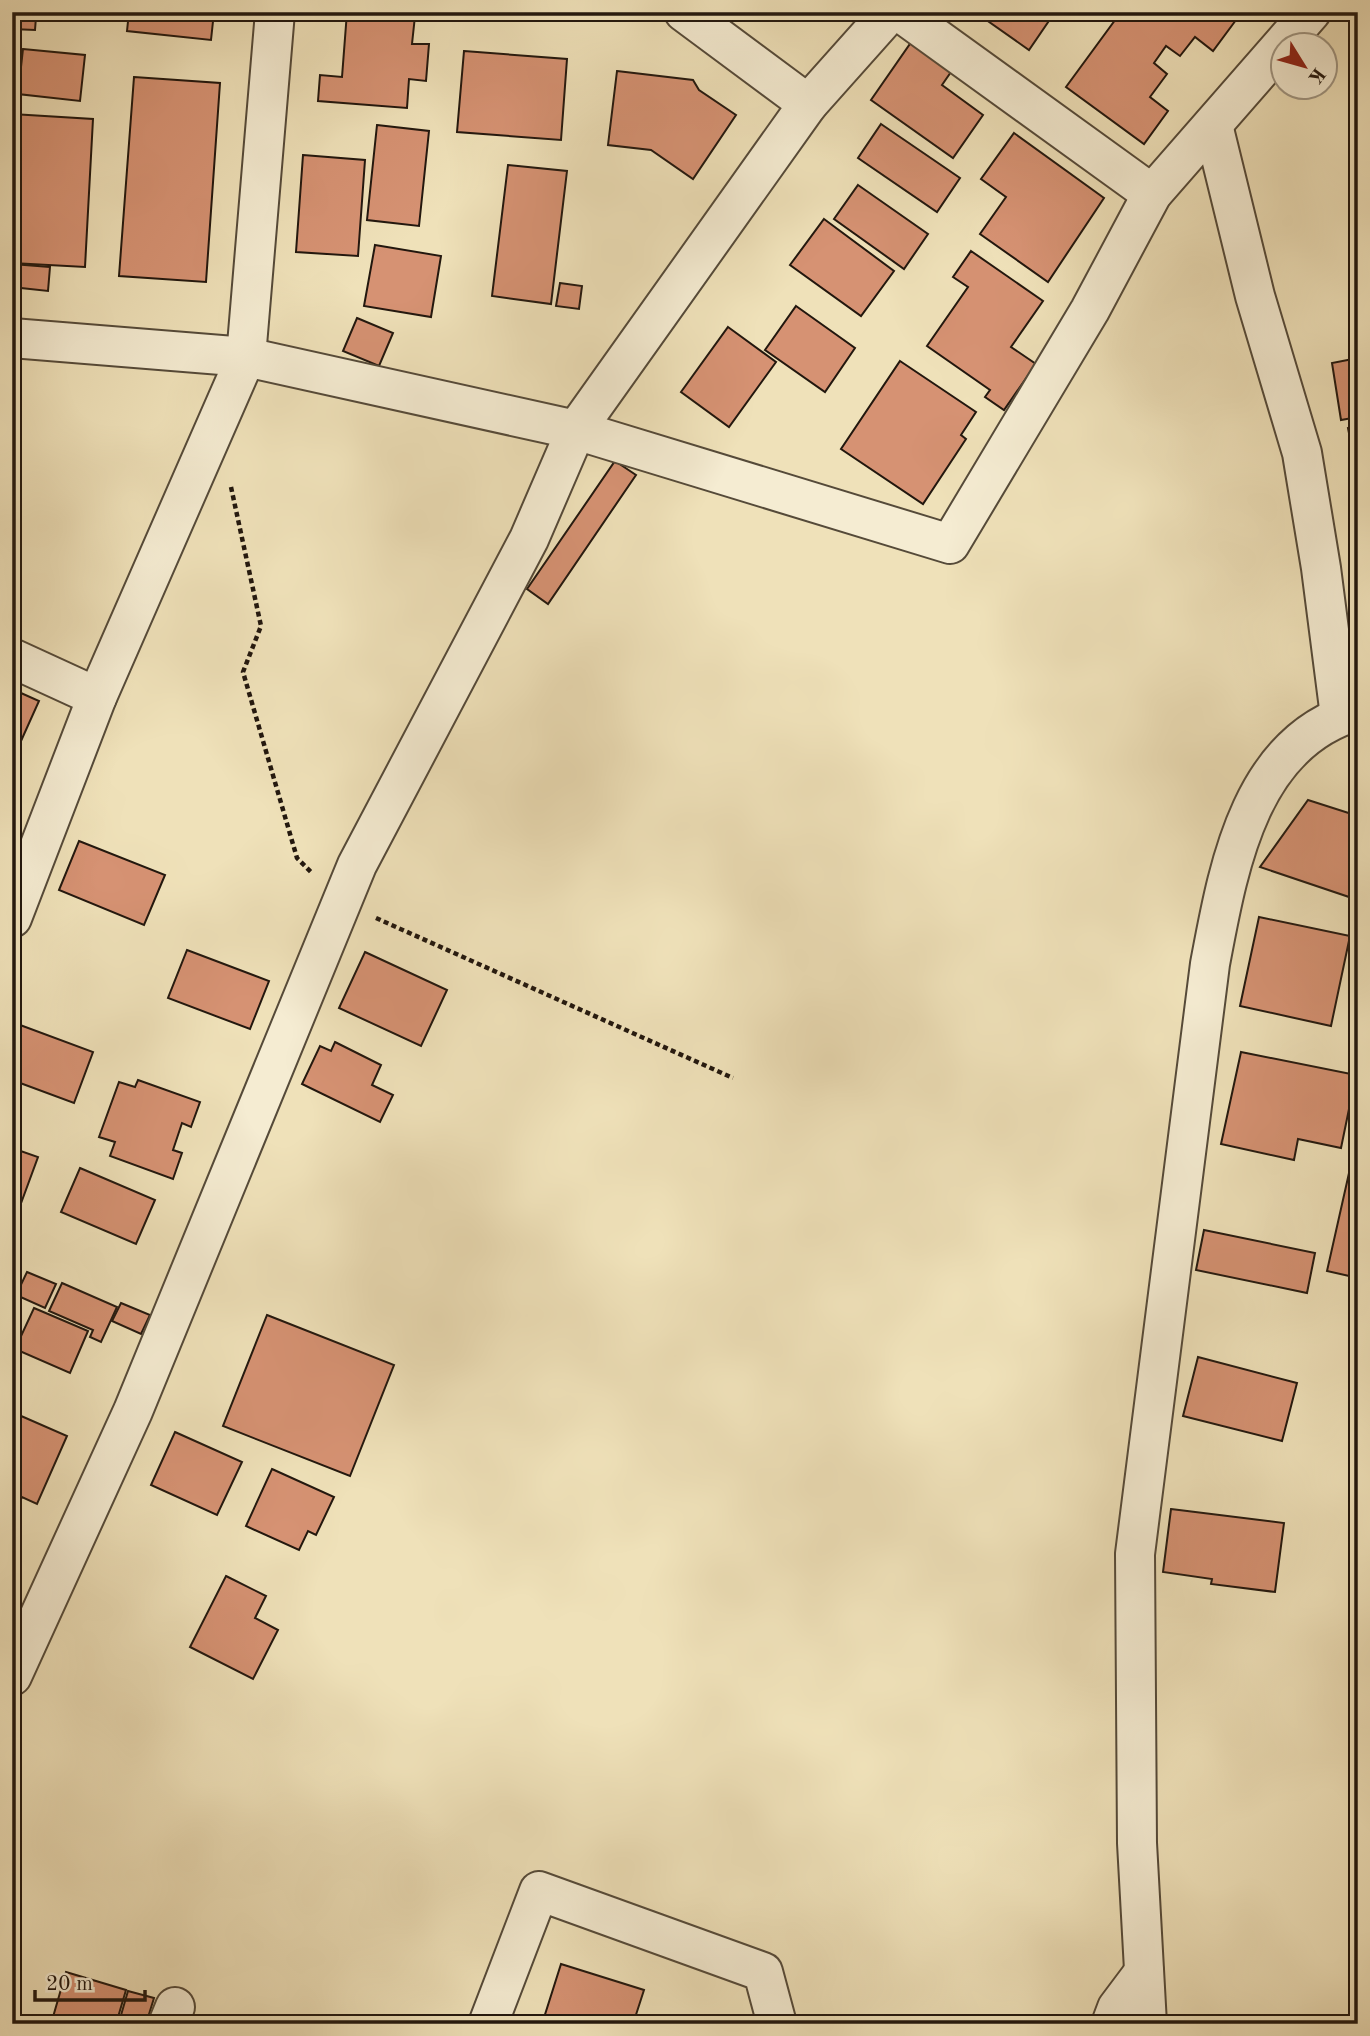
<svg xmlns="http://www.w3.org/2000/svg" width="1370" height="2036" font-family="'Old Standard TT',serif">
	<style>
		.building { fill: #d69273; stroke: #22170e; stroke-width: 2 }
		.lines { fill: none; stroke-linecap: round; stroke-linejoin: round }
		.street-casing { stroke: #554a39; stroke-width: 42 }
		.path { stroke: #22170e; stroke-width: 4.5; stroke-dasharray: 5 3.5; stroke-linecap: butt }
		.street { stroke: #f5ecd2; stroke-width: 38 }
	</style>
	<rect width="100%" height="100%" fill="#efe1b9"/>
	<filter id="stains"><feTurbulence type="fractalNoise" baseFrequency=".00286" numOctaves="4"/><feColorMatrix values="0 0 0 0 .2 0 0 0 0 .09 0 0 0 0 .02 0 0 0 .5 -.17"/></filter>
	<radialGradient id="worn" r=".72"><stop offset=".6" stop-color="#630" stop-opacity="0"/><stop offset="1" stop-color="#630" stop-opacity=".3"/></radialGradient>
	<g class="building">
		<path d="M12 12H80V20L36 17 35 30 12 29Z"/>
		<path d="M129 12H214L211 40 127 31Z"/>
		<path d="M347 12 415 16 412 44H429L426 81 409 79 407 108 318 101 320 75 342 77Z"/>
		<path d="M975 12H1055L1029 50Z"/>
		<path d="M1121 12H1226L1236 20 1213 51 1195 37 1180 56 1166 46 1154 63 1167 74 1150 97 1168 111 1144 144 1066 87Z"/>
		<path d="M912 41 953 69 942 85 983 115 953 158 871 100Z"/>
		<path d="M23 49 85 55 80 101 18 94Z"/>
		<path d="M464 51 567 59 561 140 457 132Z"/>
		<path d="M617 71 693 80 699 90 736 115 693 179 651 150 608 145Z"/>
		<path d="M134 77 220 83 206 282 119 276Z"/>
		<path d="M12 114 93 119 85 267 12 263Z"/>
		<path d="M881 124 960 178 937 212 858 158Z"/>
		<path d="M377 125 429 131 419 226 367 220Z"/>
		<path d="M1014 133 1104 198 1048 282 980 234 1006 197 981 179Z"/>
		<path d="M303 155 365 160 358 256 296 252Z"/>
		<path d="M508 165 567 171 551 304 492 296Z"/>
		<path d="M858 185 928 234 904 269 834 219Z"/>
		<path d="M824 219 894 271 861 316 790 265Z"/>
		<path d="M375 245 441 256 431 317 364 306Z"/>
		<path d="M971 251 1043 301 1011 347 1036 364 1004 410 985 397 990 390 927 346 968 287 953 277Z"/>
		<path d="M12 264 50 267 48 291 12 287Z"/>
		<path d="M560 283 582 286 579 309 556 306Z"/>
		<path d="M796 306 855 348 825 392 765 350Z"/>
		<path d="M357 318 393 333 379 366 343 351Z"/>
		<path d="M728 327 776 362 729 427 681 392Z"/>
		<path d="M1358 358V417L1341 420 1332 363Z"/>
		<path d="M900 361 976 412 961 435 966 439 923 504 841 449Z"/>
		<path d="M1358 426V463L1355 464 1348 428Z"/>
		<path d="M615 461 636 475 548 604 527 589Z"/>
		<path d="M12 689 39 701 12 761Z"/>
		<path d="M1308 800 1358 816V900L1260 867Z"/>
		<path d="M79 841 165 875 144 925 59 890Z"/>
		<path d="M1259 917 1350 936 1331 1026 1240 1006Z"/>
		<path d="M187 950 269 981 250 1029 168 998Z"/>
		<path d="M365 952 447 990 421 1046 339 1008Z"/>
		<path d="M12 1022 93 1052 74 1103 12 1080Z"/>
		<path d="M335 1042 381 1065 372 1085 393 1095 380 1122 302 1084 320 1046 331 1051Z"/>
		<path d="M1241 1052 1356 1075 1341 1148 1298 1139 1294 1160 1221 1144Z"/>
		<path d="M138 1080 200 1102 191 1127 182 1123 173 1150 182 1153 173 1179 110 1156 115 1142 99 1137 119 1082 135 1087Z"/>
		<path d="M1358 1133V1278L1327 1271Z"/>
		<path d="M12 1148 38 1157 20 1206 12 1203Z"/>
		<path d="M80 1168 155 1200 136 1244 61 1212Z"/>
		<path d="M1204 1230 1315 1253 1307 1293 1196 1270Z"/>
		<path d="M27 1272 56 1284 45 1308 16 1295Z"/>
		<path d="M62 1283 117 1307 101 1342 90 1337 93 1330 49 1311Z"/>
		<path d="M121 1303 150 1315 141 1334 112 1321Z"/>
		<path d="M34 1308 88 1331 70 1373 15 1349Z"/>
		<path d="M267 1315 394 1365 350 1476 223 1426Z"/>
		<path d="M1198 1357 1297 1383 1282 1441 1183 1416Z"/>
		<path d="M12 1412 67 1436 37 1504 22 1497 17 1508 12 1506Z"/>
		<path d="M175 1432 242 1462 217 1515 151 1485Z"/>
		<path d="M272 1469 334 1497 316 1535 308 1531 299 1550 246 1526Z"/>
		<path d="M1171 1509 1284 1523 1275 1592 1211 1584 1212 1579 1163 1572Z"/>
		<path d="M226 1576 266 1596 255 1618 278 1630 253 1679 190 1647Z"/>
		<path d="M561 1964 644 1990 633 2024H542Z"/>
		<path d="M66 1972 126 1990 116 2024H77L53 2017Z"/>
		<path d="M128 1991 154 1998 146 2024 119 2022Z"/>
	</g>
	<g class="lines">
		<g class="street-casing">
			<g id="street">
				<path d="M900 12 1152 194"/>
				<path d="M808 104 890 12"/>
				<path d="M1213 125 1255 296 1302 453 1321 568 1340 716"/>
				<path d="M12 338 246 357 576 430 950 544 1090 310 1152 194 1311 12"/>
				<path d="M12 658 97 697"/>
				<path d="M12 918 97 697 246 357 275 12"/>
				<path d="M12 1676 133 1411 357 865 529 539 576 430 808 104 684 12"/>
				<path d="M168 2024 175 2007"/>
				<path d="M488 2024 539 1891 763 1972 777 2024"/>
				<path d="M1111 2024 1117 2008 1144 1972"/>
				<path d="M1147 2024 1137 1843 1135 1554 1210 964C1228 869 1249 741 1358 711"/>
			</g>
		</g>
		<g class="path">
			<path d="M231 487 261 626 243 672 297 858 313 874"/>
			<path d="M376 918 733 1078"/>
		</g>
		<use href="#street" class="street"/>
	</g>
	<rect width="1370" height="2036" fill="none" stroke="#efe1b9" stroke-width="42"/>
	<rect x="14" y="14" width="1342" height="2008" fill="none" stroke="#22170e" stroke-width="3.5"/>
	<rect x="21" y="21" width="1328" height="1994" fill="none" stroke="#22170e" stroke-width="2"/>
	<g transform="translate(1304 66) rotate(127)"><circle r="33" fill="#f5ecd2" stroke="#a19784" stroke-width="2"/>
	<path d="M0-5L12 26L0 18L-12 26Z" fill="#8f2418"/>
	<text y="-10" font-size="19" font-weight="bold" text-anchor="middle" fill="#22170e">K</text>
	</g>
	<path d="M35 1990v10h110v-10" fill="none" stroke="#22170e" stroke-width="3.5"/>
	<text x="46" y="1990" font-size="21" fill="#22170e" stroke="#f5ecd2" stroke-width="5" paint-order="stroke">20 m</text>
	<rect width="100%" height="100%" filter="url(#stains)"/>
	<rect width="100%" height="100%" fill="url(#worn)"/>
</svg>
